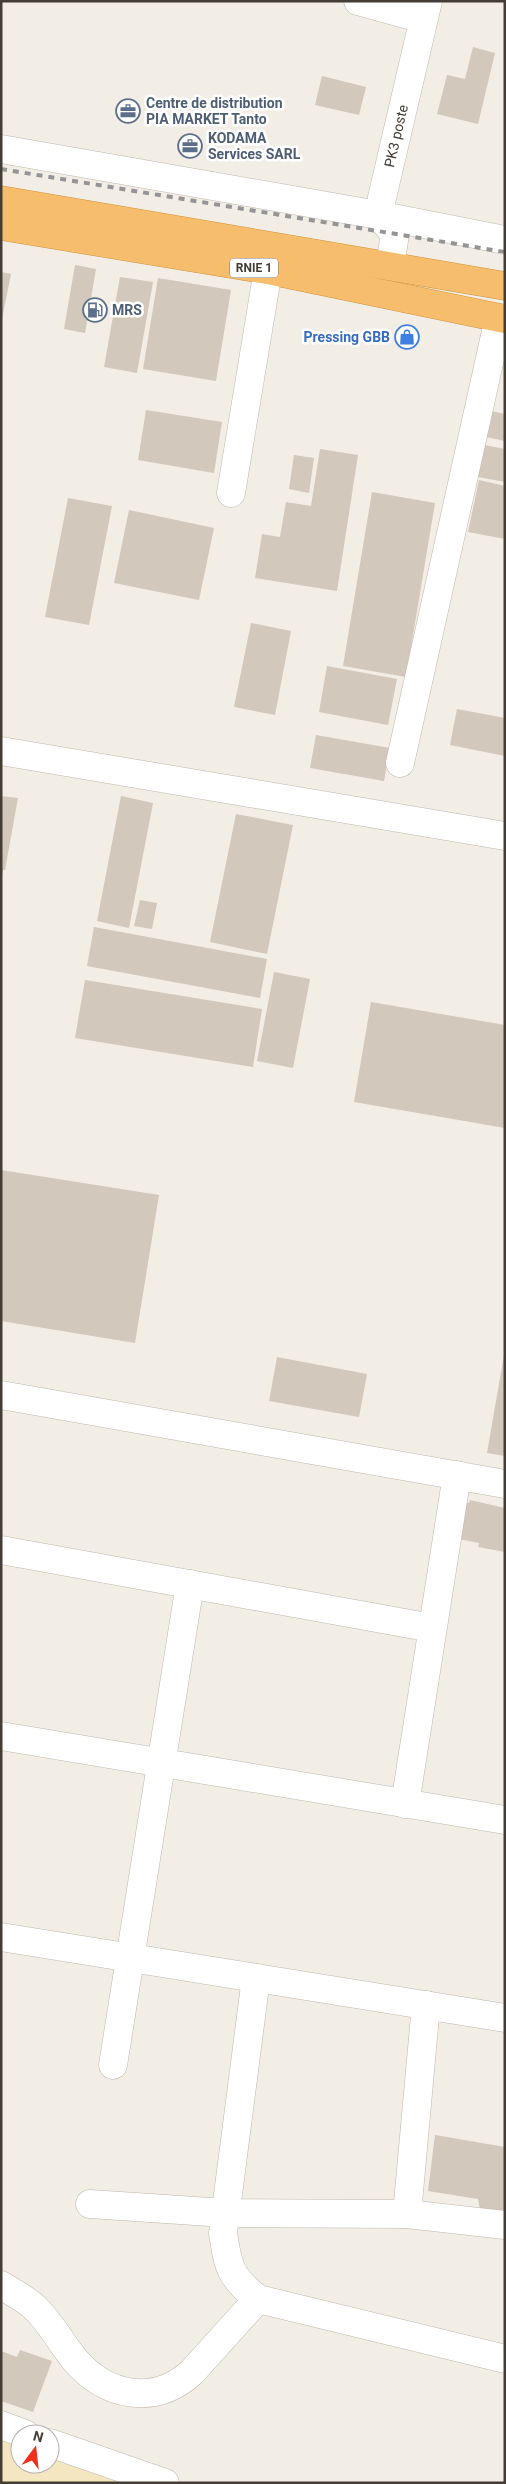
<svg xmlns="http://www.w3.org/2000/svg" width="506" height="2484" font-family="Roboto,sans-serif">
	<style>
		.sand { fill: #f5e6c2 }
		.building { fill: #d2c8bb }
		.lines { fill: none; stroke-linecap: round; stroke-linejoin: round }
		.minor-casing { stroke: #bfb7ab; stroke-width: 29 }
		.highway-casing { stroke: #d4913c; stroke-width: 29 }
		.minor { stroke: #fff; stroke-width: 28 }
		.highway { stroke: #f6be6c; stroke-width: 28 }
		.rail { stroke: #949494; stroke-width: 4; stroke-dasharray: 6 6; stroke-linecap: butt }
		.labels { text-anchor: middle; dominant-baseline: central; stroke-width: 5; stroke-linejoin: round; paint-order: stroke }
		.shield { fill: #fff; stroke: #7c7772; stroke-width: 1 }
		.shield-label { font-size: 12px; font-weight: bold; fill: #443d35 }
		.service-label { font-size: 14px; font-weight: bold; fill: #4e5e75; stroke: #fff; text-anchor: start }
		.street-label { font-size: 14px; fill: #443d35; stroke: #fff }
		.shop-label { font-size: 14px; font-weight: bold; fill: #366cbe; stroke: #fff; text-anchor: end }
	</style>
	<rect width="100%" height="100%" fill="#f2ede5"/>
	<path class="sand" d="M1 2437 20 2443V2464H50V2455L131 2483H1Z"/>
	<g class="building">
		<path d="M473 47 495 53 478 124 437 114 447 75 465 79Z"/>
		<path d="M322 76 366 87 359 115 315 105Z"/>
		<path d="M75 265 96 269 85 333 64 329Z"/>
		<path d="M1 272 11 274 2 319H1Z"/>
		<path d="M120 277 153 282 137 373 104 367Z"/>
		<path d="M158 278 231 290 216 381 143 369Z"/>
		<path d="M146 410 222 422 214 473 138 460Z"/>
		<path d="M491 411 505 414V441L486 437Z"/>
		<path d="M484 445 505 449V482L478 477Z"/>
		<path d="M320 449 358 455 337 591 255 578 262 534 280 537 286 502 311 506Z"/>
		<path d="M294 455 314 458 309 493 289 489Z"/>
		<path d="M479 480 505 486V539L468 532Z"/>
		<path d="M372 492 435 503 406 677 343 666Z"/>
		<path d="M68 498 112 506 89 625 45 617Z"/>
		<path d="M129 510 214 528 199 600 114 583Z"/>
		<path d="M251 623 291 631 275 715 234 707Z"/>
		<path d="M327 666 397 679 388 725 319 712Z"/>
		<path d="M457 709 505 718V756L450 745Z"/>
		<path d="M316 735 390 748 384 781 310 768Z"/>
		<path d="M1 796 18 798 5 870H3L2 876Z"/>
		<path d="M121 796 153 803 129 928 97 921Z"/>
		<path d="M236 814 293 825 267 954 210 942Z"/>
		<path d="M140 900 157 903 152 929 134 926Z"/>
		<path d="M94 927 267 959 260 998 87 966Z"/>
		<path d="M274 972 310 979 293 1068 257 1061Z"/>
		<path d="M85 980 262 1009 253 1067 75 1038Z"/>
		<path d="M371 1002 505 1025V1128L354 1102Z"/>
		<path d="M1 1170 159 1195 135 1343 1 1321Z"/>
		<path d="M504 1355H505V1456L487 1453Z"/>
		<path d="M277 1357 367 1374 359 1417 269 1401Z"/>
		<path d="M457 1500 469 1503 470 1500 505 1508V1552L478 1547 479 1543 449 1537Z"/>
		<path d="M435 2135 505 2147V2214L480 2210 478 2199 428 2191Z"/>
		<path d="M20 2350 52 2361 33 2412 1 2401V2351L17 2357Z"/>
	</g>
	<g class="lines">
		<g class="minor-casing">
			<g id="minor">
				<path d="M358 1 423 19"/>
				<path d="M1 149 378 215 505 240"/>
				<path d="M390 266 395 234 378 215 428 1"/>
				<path d="M231 493 268 270"/>
				<path d="M1 751 505 836"/>
				<path d="M400 763 499 318"/>
				<path d="M1 1395 505 1484"/>
				<path d="M1 1550 432 1628"/>
				<path d="M1 1736 505 1820"/>
				<path d="M405 1804 457 1475"/>
				<path d="M1 1937 505 2018"/>
				<path d="M256 1978 223 2233C228 2267 230 2277 258 2299L505 2359"/>
				<path d="M113 2065 190 1584"/>
				<path d="M90 2204 225 2213 407 2214 505 2225"/>
				<path d="M407 2214 426 2005"/>
				<path d="M1 2285C12 2292 24 2298 33 2306 50 2321 61 2343 75 2360 107 2397 155 2406 192 2372L258 2299"/>
				<path d="M1 2425 25 2434"/>
				<path d="M50 2443 165 2483"/>
			</g>
		</g>
		<g class="highway-casing">
			<g id="highway">
				<path d="M1 200 505 286"/>
				<path d="M1 226 268 270 505 319"/>
			</g>
		</g>
		<use href="#minor" class="minor"/>
		<use href="#highway" class="highway"/>
		<path class="rail" d="M1 169 505 252"/>
	</g>
	<defs>
		<g id="office-ring" transform="scale(1.25)"><circle r="9.5" fill="#fff" stroke="#5c6f8a" stroke-width="1.5"/><path d="M-6-3h4V-5.5h4V-3h4V5H-6ZM-1-4.5V-3h2v-1.5ZM-6 0V1H6V0Z" fill="#5c6f8a"/></g>
		<g id="fuel-ring" transform="scale(1.25)"><circle r="9.5" fill="#fff" stroke="#5c6f8a" stroke-width="1.5"/><path d="M-5.5-6h7V0h2V4h1.3V-2.5L3-4.5l.8-.8L6-3V5H2.5V1h-1V6h-7ZM-4.2-4.7v3.2H.2V-4.7Z" fill="#5c6f8a"/></g>
		<g id="shop-ring" transform="scale(1.25)"><circle r="9.5" fill="#fff" stroke="#3f7fe0" stroke-width="1.5"/><path d="M-5-2.5h2.3a2.7 3.5 0 0 1 5.4 0H5L5.5 6h-11ZM-1.5-2.5h3a1.5 2.3 0 0 0-3 0Z" fill="#3f7fe0"/></g>
	</defs>
	<g fill-rule="evenodd">
		<use href="#office-ring" x="128" y="111"/>
		<use href="#office-ring" x="190" y="146"/>
		<use href="#fuel-ring" x="95" y="310"/>
		<use href="#shop-ring" x="407" y="337"/>
	</g>
	<g class="labels">
		<rect class="shield" x="230" y="258.5" width="48" height="19" rx="4"/>
		<g class="shield-label">
			<text x="254" y="268">RNIE 1</text>
		</g>
		<g class="service-label">
			<text x="146" y="103">Centre de distribution<tspan x="146" dy="16">PIA MARKET Tanto</tspan></text>
			<text x="208" y="138">KODAMA<tspan x="208" dy="16">Services SARL</tspan></text>
			<text x="112" y="310">MRS</text>
		</g>
		<g class="street-label">
			<text transform="translate(396 136) rotate(-77)">PK3 poste</text>
		</g>
		<g class="shop-label">
			<text x="390" y="337">Pressing GBB</text>
		</g>
	</g>
	<rect width="506" height="2484" fill="none" stroke="#443d35" stroke-width="5"/>
	<g transform="translate(35 2449) rotate(15)"><circle r="24" fill="#ffffff" stroke="#b4b1ae"/>
	<path d="M0-4L9 19L0 12L-9 19Z" fill="#ee301f"/>
	<text y="-8" font-size="14" font-weight="bold" text-anchor="middle" fill="#443d35">N</text>
	</g>
</svg>
